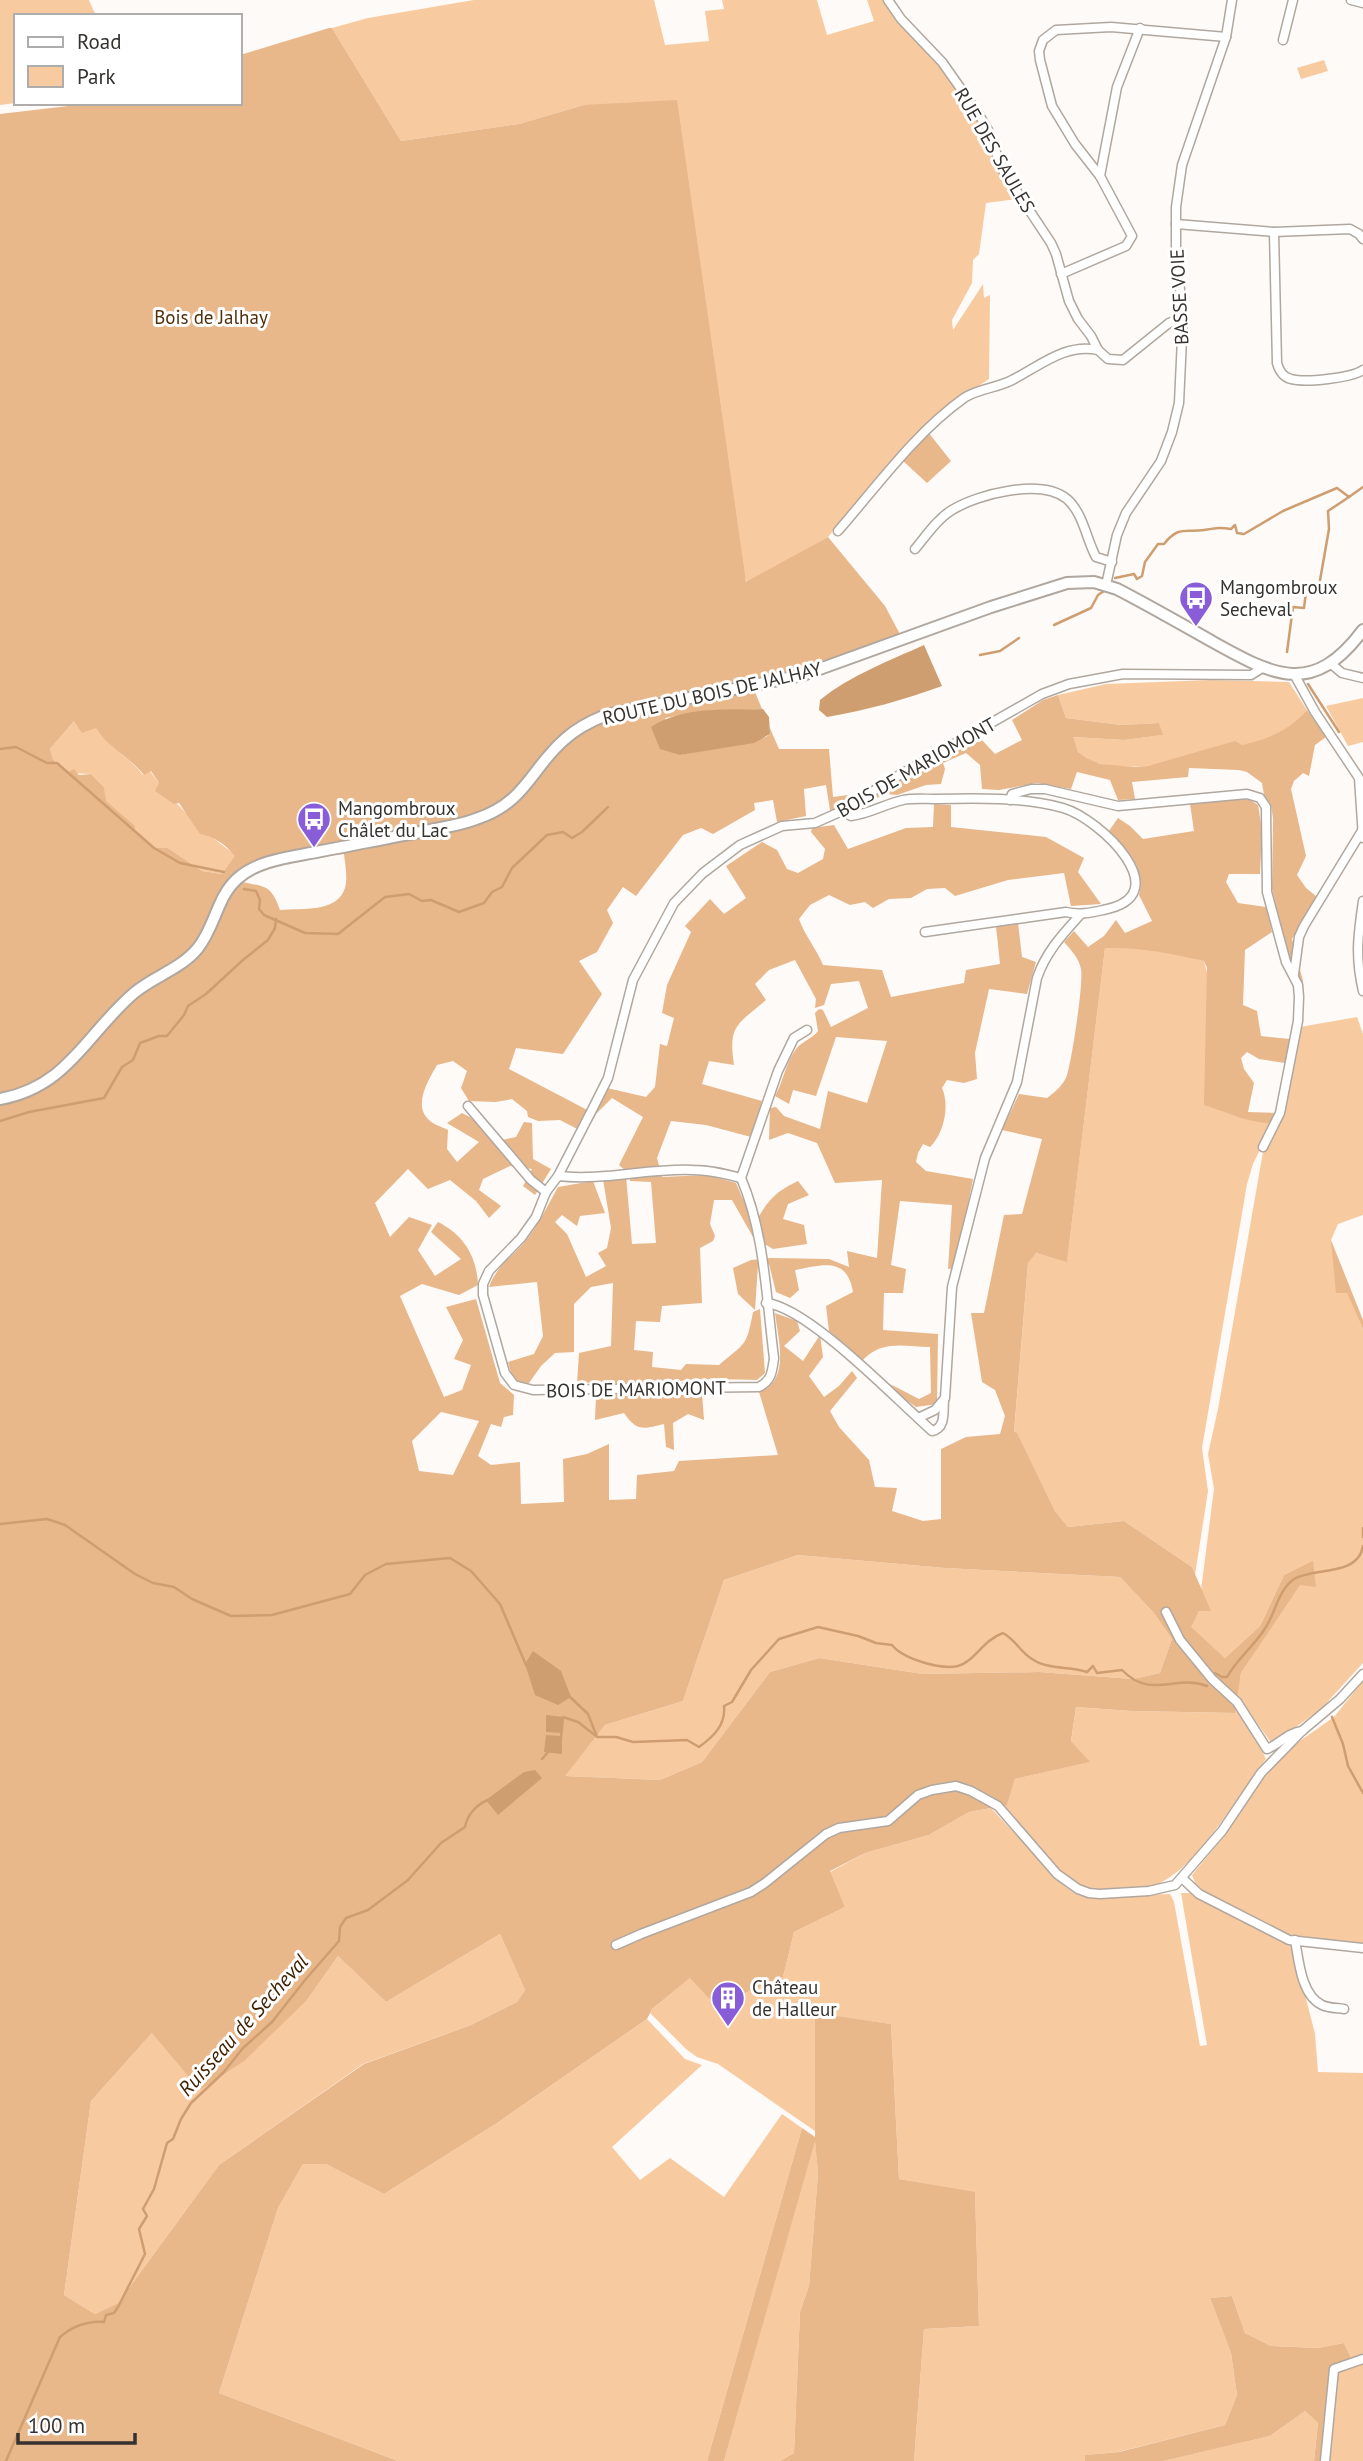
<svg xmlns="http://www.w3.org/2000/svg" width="1363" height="2461" font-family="'PT Sans',sans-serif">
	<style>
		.green { fill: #f8caa0 }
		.forest { fill: #e8b78a; fill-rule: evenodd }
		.water { fill: #ce9e71 }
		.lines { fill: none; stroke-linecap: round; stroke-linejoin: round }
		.stream { stroke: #ce9e71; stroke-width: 2.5 }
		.minor-casing { stroke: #b0a79f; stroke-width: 11 }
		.secondary-casing { stroke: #b0a79f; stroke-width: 14 }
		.minor { stroke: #fff; stroke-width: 8 }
		.secondary { stroke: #fff; stroke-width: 10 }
		.labels { text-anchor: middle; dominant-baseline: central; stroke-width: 6; stroke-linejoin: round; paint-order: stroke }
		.street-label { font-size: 19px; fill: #36322f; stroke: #fff }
		.park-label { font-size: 19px; fill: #51300c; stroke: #fff }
		.poi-label { font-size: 19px; fill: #36322f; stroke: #fff; text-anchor: start }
		.water-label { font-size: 21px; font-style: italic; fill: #412100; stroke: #fff }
	</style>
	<rect width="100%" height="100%" fill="#fefaf7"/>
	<g class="green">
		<path d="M0 0H89L96 16H16V103L0 105Z"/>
		<path d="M474 0H654L665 45 709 41 705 11 724 9 722 0H817L827 35 874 21 867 0H886L939 65 976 118 985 132 999 170 1017 199 986 203 979 254 973 260 972 283 952 320 953 330 983 284 984 298 990 295 989 379 941 411 913 437 828 537 747 583 584 105 519 124 401 141 332 28 368 18Z"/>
		<path d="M1324 60 1328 71 1301 79 1297 68Z"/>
		<path d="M1211 680 1289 682 1307 710 1295 724 1267 740 1148 766C1129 767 1092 769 1078 752 1075 748 1074 741 1072 737L1124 740 1162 735 1159 723 1121 725 1066 718 1058 695 1106 684Z"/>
		<path d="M1363 698V742L1348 746 1326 706Z"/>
		<path d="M74 721 96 727C109 749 128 755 143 775L150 771C168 797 205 834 232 852L236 856 222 874 202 871 168 848H156L134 831V826L105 801 104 787 91 774 67 773 53 759 50 749Z"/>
		<path d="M1133 947 1169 952 1204 961 1244 1118 1273 1123 1253 1164 1247 1184 1202 1448 1208 1491 1195 1575 1192 1567 1124 1521 1068 1527 1055 1511 1017 1434 1014 1433 1028 1263 1035 1253 1067 1261 1105 948Z"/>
		<path d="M1357 1017 1363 1034V1215L1338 1224 1331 1240 1347 1292 1363 1329V1663L1321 1709 1272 1744 1237 1695 1241 1673 1313 1562 1284 1575 1260 1626 1225 1658 1190 1627 1199 1611 1210 1610 1201 1590 1214 1489 1208 1454 1218 1409 1263 1152 1282 1118 1300 1027Z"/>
		<path d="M798 1555 945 1568 1120 1577 1153 1612 1172 1639 1160 1673 1133 1679 1039 1672 923 1674 819 1658 770 1672 702 1762 660 1780 564 1776 605 1725 683 1701 724 1580Z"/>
		<path d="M1363 1681V1945L1285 1934 1198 1890 1192 1875 1225 1835 1264 1774 1297 1743 1334 1717Z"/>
		<path d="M1076 1707 1131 1711 1234 1713 1236 1707 1251 1728 1266 1759C1236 1796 1198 1870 1153 1886 1142 1890 1127 1888 1115 1889 1102 1890 1084 1892 1073 1884 1047 1867 1020 1830 999 1806L1007 1804 1015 1779 1089 1762 1071 1741Z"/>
		<path d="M991 1808 1062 1884 1074 1893 1089 1897 1170 1894 1174 1902 1200 2046 1207 2045 1181 1893H1192L1292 1944 1315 2034 1318 2072 1363 2073V2356L1351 2358 1344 2343 1318 2348 1271 2346 1245 2333 1232 2296 1210 2298 1231 2353 1237 2395 1225 2425 1118 2452 1086 2455 1085 2461H914L924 2329 979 2326 975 2193 899 2179 891 2024 815 2014V2131L718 2064 697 2057 686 2049 650 2013 652 2009 691 1977 729 2000 783 1977 794 1932 845 1907 830 1872 865 1853 929 1835 969 1812Z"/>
		<path d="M500 1934 525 1990 517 2002 471 2025 363 2064 219 2165 118 2303 95 2314 64 2295 91 2101 152 2033 307 2000 338 1956 386 2002Z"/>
		<path d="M647 2019 685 2059 702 2065 612 2147 640 2180 670 2158 724 2197 782 2114 802 2128 707 2461H398L219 2393 278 2208 303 2164H326L384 2194 497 2123Z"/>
		<path d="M815 2138 818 2174 809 2286 800 2312 794 2453 780 2461H724Z"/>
		<path d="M1363 2364V2461H1327L1337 2371Z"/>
		<path d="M1305 2411 1318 2423 1314 2461H1162L1270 2436Z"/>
	</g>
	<g class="forest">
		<path d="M329 28H332L401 141 519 124 584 105 677 100 746 582 828 537 885 606 902 638 753 687 762 709 705 711 665 718 680 755 766 737 770 734 769 726 779 749H829L833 797 879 791 980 738 995 754 1022 740 1012 720 1043 700 1058 695 1066 718 1121 725 1159 723 1163 735 1124 740 1073 737 1078 752 1086 758 1100 764 1134 767 1148 766 1235 741 1242 745C1268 739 1289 731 1307 710L1326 737 1315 745 1309 776 1303 773 1294 781 1291 789 1306 856 1297 875 1306 888 1317 897 1292 939 1303 981 1300 1027 1282 1118 1280 1122C1256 1127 1227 1112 1204 1105L1207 968 1204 961C1170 953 1140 947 1105 948L1067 1262 1036 1253 1028 1263 1014 1432 1017 1433 1055 1511 1068 1527 1124 1521 1192 1567 1211 1611H1199L1191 1627 1225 1658 1260 1626 1284 1575 1313 1561 1316 1587 1300 1585 1241 1673 1235 1713 1131 1711 1076 1707 1071 1741 1090 1762 1015 1779 1007 1805 969 1812 929 1835 865 1853 830 1871 845 1907 794 1932 783 1977 729 2000 719 2009 690 1978 652 2009 647 2019 497 2123 384 2194 326 2164H303L278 2208 219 2393 398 2461H0V114L94 103H240V55ZM74 721 82 733 96 728C109 749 128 755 144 775L151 771 159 783 155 791 174 804 179 803 200 834C214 836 226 845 235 856L222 874 202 871 168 848H156L134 832 135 826 106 801 104 787 91 774 79 775 74 769 67 773 53 759 50 749ZM966 753 980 765 982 789 999 790 1037 783 1071 789 1077 772 1110 780 1118 800 1135 799 1132 782 1188 777 1189 768 1239 770 1247 772 1262 783 1264 795 1271 805 1273 818 1272 889 1284 937 1288 968 1297 989 1294 1034 1277 1113 1248 1112 1254 1083 1244 1069 1241 1058 1247 1052 1259 1059 1285 1063 1290 1039 1261 1036 1257 1011 1243 1005 1245 950 1272 932 1266 907 1238 903 1226 882 1229 874H1260L1262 830 1258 805 1250 800 1242 799 1190 804 1194 831 1143 839 1130 826 1118 818 1109 831C1127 849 1146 868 1139 895L1152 921 1125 933 1116 920 1104 936 1088 947 1074 931 1064 942C1071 950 1079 958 1081 969 1084 981 1071 1067 1066 1078 1061 1087 1055 1092 1047 1098L1019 1094 1002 1130 1042 1139 1022 1214 1004 1215 984 1313H971L982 1382 995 1390 1005 1416 1000 1434 966 1437 941 1449V1519L923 1521 892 1511 897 1488 875 1487 869 1460 839 1427 830 1411 857 1378 852 1371 839 1386 824 1397 809 1376 823 1357 820 1335 803 1361 784 1346 800 1331 797 1321 775 1313C778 1339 791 1381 759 1392L778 1455 679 1461 674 1471 637 1475 636 1499 609 1500V1444L587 1454 563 1459 564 1502 521 1504 520 1462 491 1465 478 1456 491 1424 501 1427 504 1417 513 1415 514 1395 500 1383 476 1299 446 1307 463 1340 454 1359 471 1365 462 1390 444 1397 400 1296 422 1284 459 1295 478 1285C477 1257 464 1235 438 1222L431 1232 461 1259 435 1276 418 1250 432 1225 409 1217 390 1237 375 1203 408 1169 428 1189 450 1180 476 1201 489 1218 501 1206 479 1190 483 1179 510 1166 532 1169 523 1186 535 1195 551 1169 533 1159 532 1123 524 1122 516 1137 502 1140 493 1129 462 1113 447 1123 479 1142 457 1162 447 1149 448 1130C442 1127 432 1124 428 1119 413 1104 429 1079 437 1065L453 1061 467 1071 461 1088 469 1101 496 1102 512 1099 527 1111 528 1117 538 1121 560 1120 585 1133 596 1114 612 1098 643 1117 619 1165 627 1172 655 1168V1175L630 1176V1181L651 1182 656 1243 632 1244 626 1176 603 1179 611 1228 607 1248 598 1253 606 1266 586 1277 567 1234 555 1222 562 1215 577 1226 580 1216 605 1213 593 1181 558 1187C547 1207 537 1228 523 1244 510 1258 495 1269 489 1287L537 1282 543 1336 534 1354 508 1362 511 1373 517 1382 529 1383 541 1366 555 1353 574 1352V1304L591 1287 613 1283 611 1346 579 1353 577 1383C595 1383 619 1379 633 1392L596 1397 595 1420 624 1413C637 1432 643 1429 664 1424L666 1447 674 1450 673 1423 688 1414 704 1420 702 1393 654 1395 652 1385C686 1378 722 1379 757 1380L765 1373 760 1309 753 1312C746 1349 745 1342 719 1365L686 1364 681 1370 652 1367 653 1352 634 1350 636 1321 660 1322 662 1306 702 1303 700 1248 713 1241 715 1236 710 1224 714 1200H732L753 1237 773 1249 807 1244 804 1225 783 1219 788 1204 809 1195 798 1181C773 1193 767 1202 754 1225L736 1183 707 1175 662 1177 657 1158 671 1121 706 1125 751 1137 762 1101 702 1084 709 1061 734 1065C728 1025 737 1025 766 1000L755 984 769 970 795 960 816 999 815 1008 824 1005 831 984 859 981 868 1008 831 1027 823 1010 819 1009 815 1013 818 1031C812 1039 802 1041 796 1049 785 1064 784 1080 775 1096L789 1104 793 1090 816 1096 836 1037 887 1041 867 1103 828 1091 820 1129 784 1116 776 1107 770 1108 769 1140 788 1133 817 1143 835 1183 882 1180 877 1258 847 1251 849 1267 829 1259 770 1258 751 1260 733 1268 738 1294 755 1310 758 1265 769 1264 776 1292 790 1298 799 1290 795 1270C822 1265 847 1256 853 1292L826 1306 829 1331 863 1360C881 1340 904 1346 930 1347L931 1393 919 1399 890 1384 901 1396 916 1407 937 1404 938 1334 883 1330 884 1293H903L906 1269 891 1265 900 1201 952 1205 948 1269 955 1268 973 1179 926 1171 916 1162 918 1153 923 1144 930 1147C944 1133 950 1106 942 1088L947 1080 964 1083 977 1079 975 1053 989 989 1027 994 1036 962 1022 957 1018 923 996 926 1000 964 966 970 964 983 891 997 882 970 823 965C816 948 805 936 799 919L810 905 829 895 850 905 865 902 873 908 889 899 911 898 927 889 945 888 955 896 1008 880 1064 873 1071 906 1101 904 1078 872 1084 858 1046 837 951 827V805L934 804 933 827 906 828 848 849 834 825 812 828 811 832 825 849 823 859 798 873 787 869 777 850 762 842 726 866 746 898 724 914 710 899 685 926 691 932 667 985 662 1013 674 1018 667 1046 660 1044 655 1087 646 1097 607 1088 593 1113 509 1069 516 1048 563 1054 602 994 579 961 597 952 613 923 607 910 623 887 636 896 683 835 701 828 713 834 755 810 754 803 773 800 777 822 806 816 804 789 826 785 830 810 848 809 887 794 897 795 926 785 941 784 945 769 943 763ZM344 854C345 864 348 878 345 888 337 913 302 908 280 910 271 885 266 887 242 882 270 862 310 857 344 854ZM441 1412 479 1421 453 1475 419 1471 412 1441ZM798 1555 945 1568 1120 1577 1153 1612 1172 1639 1160 1673 1133 1679 1039 1672 923 1674 819 1658 770 1672 702 1762 660 1780 565 1776 605 1725 683 1701 724 1580ZM500 1934 525 1990 517 2002 471 2025 364 2064 219 2165 118 2303 95 2314 64 2295 91 2101 152 2033 200 2090 244 2061 307 2000 338 1956 386 2002Z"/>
		<path d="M928 432 951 461 927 483 902 460Z"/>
		<path d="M1331 1240 1363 1320V1329L1347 1293H1336Z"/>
		<path d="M815 2013 891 2024 899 2179 975 2192 979 2326 924 2329 914 2461H780L794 2453 800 2312 809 2286 818 2174 815 2141 724 2461H707L802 2128 815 2137Z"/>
		<path d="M1232 2296 1245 2333 1271 2346 1318 2348 1344 2343 1351 2358 1333 2365 1321 2461H1314L1318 2423 1305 2411 1270 2436 1163 2461H1085V2455L1119 2452 1225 2425 1237 2395 1231 2353 1210 2298Z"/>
	</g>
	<g class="water">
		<path d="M924 645 942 686C904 700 867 710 827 717L819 710 820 700C851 675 889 661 924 645Z"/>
		<path d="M763 709 769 717 770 734 754 743 680 755 660 749 651 727C683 706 726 710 763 709Z"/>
		<path d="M533 1651 561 1671 571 1697 558 1705 535 1695 525 1664Z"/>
		<path d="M546 1715 563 1717 562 1733 546 1732Z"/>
		<path d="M546 1735 562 1736V1754L544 1752Z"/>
		<path d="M535 1770 542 1778 498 1815 486 1800 524 1772Z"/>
	</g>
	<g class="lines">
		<g class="stream">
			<path d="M1115 578 1134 574 1137 579 1142 576 1145 562 1158 544H1164C1179 525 1186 533 1204 530 1216 528 1219 527 1231 529L1235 525 1237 533 1244 534 1283 511 1337 488 1349 497 1363 487"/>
			<path d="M1054 625 1091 608 1098 595 1104 591"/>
			<path d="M1287 652 1293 607 1304 608 1306 592 1319 586 1329 529 1328 511 1349 497"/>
			<path d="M980 655 1000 651 1019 638"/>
			<path d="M1308 684 1339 732"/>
			<path d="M0 749 16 747 47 763H57L154 848 180 863 224 872"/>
			<path d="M244 889 256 891 260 900 259 909 264 915 305 933 338 934 385 897 409 894 422 901 431 900 459 912 484 903 492 892 502 887 512 868 547 835 563 832 572 838 582 832 608 807"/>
			<path d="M0 1121 29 1112 104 1098 122 1067 133 1060 140 1043 159 1036H167L184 1015 188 1006 206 994 243 960 268 940 275 928 276 919"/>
			<path d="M0 1524 47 1519 65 1525 135 1574 153 1583 174 1587 192 1599 231 1616 272 1615 350 1594 365 1575 386 1564 450 1558 471 1571 500 1604 526 1665"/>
			<path d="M1363 1528V1537"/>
			<path d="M1215 1673 1222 1677H1227C1237 1659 1253 1647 1264 1630 1275 1615 1278 1590 1294 1579 1313 1567 1358 1577 1363 1546"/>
			<path d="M569 1696 588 1714 597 1737H616L633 1742 687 1740 699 1747C713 1737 726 1725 724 1706L732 1702 751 1670 779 1639 818 1627 858 1636 876 1643 892 1645C903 1659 941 1670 958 1666 974 1662 983 1640 1003 1633 1017 1641 1019 1651 1032 1659 1048 1670 1069 1666 1087 1672L1093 1666 1097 1673 1122 1670C1151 1700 1175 1674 1207 1686"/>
			<path d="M1332 1717 1343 1744 1348 1766 1363 1793"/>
			<path d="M561 1738 563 1717 578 1722 596 1736"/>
			<path d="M542 1759 549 1751"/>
			<path d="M6 2461 60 2337C73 2326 88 2321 104 2322L106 2315 114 2313 118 2307 145 2254 139 2229 147 2216 143 2209 154 2189 167 2143 173 2139 181 2119 191 2103 223 2073 243 2048 272 2022 305 1980 339 1941 340 1927 346 1918 368 1910 408 1880 441 1843 465 1827C467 1815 477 1804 488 1800"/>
		</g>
		<g class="minor-casing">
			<g id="minor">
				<path d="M888 0 901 19 942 62 978 113 988 130 1002 169 1051 243 1056 254 1069 301 1078 319 1091 336 1098 350 1108 359 1123 360 1169 323 1183 317"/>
				<path d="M1351 0 1363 3"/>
				<path d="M1283 40 1293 0"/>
				<path d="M1100 176 1117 87 1140 28"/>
				<path d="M1176 224 1274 232 1350 229 1359 234 1363 239"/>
				<path d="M1274 232 1277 363C1279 370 1282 377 1291 379 1305 383 1351 378 1363 370"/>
				<path d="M1061 274 1126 246 1132 236 1100 176 1075 144 1052 106 1040 60 1039 51 1043 40 1056 30 1111 27 1226 37"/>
				<path d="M838 531C878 485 915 433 964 398 979 388 999 388 1014 379 1041 365 1066 343 1098 350"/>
				<path d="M915 549C926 536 937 519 952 510 978 494 1041 478 1067 499 1083 513 1086 538 1096 557L1112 562"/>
				<path d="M1106 585 1117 535 1126 513 1161 461 1172 432 1179 403 1183 317 1176 254V207L1182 165 1226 37 1232 0"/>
				<path d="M1330 663 1342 673 1363 678"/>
				<path d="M1294 674 1315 712 1359 778 1363 838"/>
				<path d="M1010 800 1012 794 1031 789H1045L1118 806 1247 794 1260 798 1266 807 1267 892 1286 962 1298 985 1299 997 1298 1021 1280 1113 1263 1147"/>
				<path d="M842 811 851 816C869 814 885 804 903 800 913 798 924 799 935 799 976 798 1023 797 1063 808 1101 819 1180 896 1103 910 1090 913 1079 915 1066 912L925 932"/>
				<path d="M1363 901C1358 935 1355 957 1363 991"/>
				<path d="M1294 974 1299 937 1304 926 1363 829"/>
				<path d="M807 1030 794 1038 778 1071 741 1178C765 1234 766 1297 774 1358 772 1372 772 1380 759 1387L533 1390 514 1385 505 1373 483 1295V1284L489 1271 521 1238 536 1217 546 1192 558 1176 593 1108 608 1078 633 980 674 903 703 873 740 845 782 826 815 823 842 811 889 781 1042 694 1069 684 1123 674 1251 675 1262 668"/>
				<path d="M468 1106 531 1180 546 1192"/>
				<path d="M558 1176C604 1181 648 1168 693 1170 710 1170 725 1174 741 1178"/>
				<path d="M766 1303C806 1307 886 1389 918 1418L935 1410 945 1398 952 1287 985 1158 1017 1082 1037 978C1046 952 1062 935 1080 915"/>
				<path d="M918 1418 932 1431C946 1428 943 1412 944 1400"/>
				<path d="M1166 1612 1180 1640 1212 1679 1237 1702 1267 1749C1280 1744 1287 1733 1302 1731"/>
				<path d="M1183 1879 1199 1894 1289 1940 1363 1948"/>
				<path d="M1295 1940C1299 1961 1301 1995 1322 2005 1328 2008 1337 2008 1344 2009"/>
				<path d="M616 1945 641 1934 751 1892 765 1883 826 1834 839 1828 888 1821 918 1795 932 1790 956 1786 971 1791 998 1806 1057 1874 1078 1889 1089 1893 1100 1894 1149 1891 1175 1885 1222 1831 1261 1773 1302 1731 1340 1699 1363 1674"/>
				<path d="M1325 2461 1334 2369 1363 2359"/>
			</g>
		</g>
		<g class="secondary-casing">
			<path id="secondary" d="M0 1099C68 1087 87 1033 134 993 154 976 181 969 198 948 215 927 217 897 237 879 259 859 293 857 321 851 354 845 387 838 420 832 438 828 458 826 476 819 527 802 530 769 565 739 577 728 591 721 606 715L803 675 991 607 1067 583 1094 582 1117 589C1150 606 1181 624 1213 642 1274 676 1313 697 1363 630"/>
		</g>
		<use href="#minor" class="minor"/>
		<use href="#secondary" class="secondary"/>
	</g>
	<defs>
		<g id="bus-pin" transform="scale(1.75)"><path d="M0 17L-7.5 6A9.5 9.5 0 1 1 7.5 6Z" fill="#895dd7" stroke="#fff"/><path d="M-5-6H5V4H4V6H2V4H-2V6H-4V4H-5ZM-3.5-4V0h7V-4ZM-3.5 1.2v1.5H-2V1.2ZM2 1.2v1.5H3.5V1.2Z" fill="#fff"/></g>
		<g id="building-pin" transform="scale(1.75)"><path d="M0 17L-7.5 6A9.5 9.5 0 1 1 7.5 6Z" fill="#895dd7" stroke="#fff"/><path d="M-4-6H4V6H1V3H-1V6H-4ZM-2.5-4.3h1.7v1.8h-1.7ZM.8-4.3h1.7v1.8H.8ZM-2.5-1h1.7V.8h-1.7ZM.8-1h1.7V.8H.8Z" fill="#fff"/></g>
	</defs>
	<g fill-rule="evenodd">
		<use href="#bus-pin" x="1196" y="598"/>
		<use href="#bus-pin" x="314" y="819"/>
		<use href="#building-pin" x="728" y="1998"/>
	</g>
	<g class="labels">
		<g class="street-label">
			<text transform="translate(995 150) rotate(60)">RUE DES SAULES</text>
			<text transform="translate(1179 297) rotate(-93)">BASSE VOIE</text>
			<text transform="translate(712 693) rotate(-13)">ROUTE DU BOIS DE JALHAY</text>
			<text transform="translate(916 767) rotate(-30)">BOIS DE MARIOMONT</text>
			<text transform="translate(636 1389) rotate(-1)">BOIS DE MARIOMONT</text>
		</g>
		<g class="park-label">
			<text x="211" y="317">Bois de Jalhay</text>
		</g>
		<g class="poi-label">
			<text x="1220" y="587">Mangombroux<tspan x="1220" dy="22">Secheval</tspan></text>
			<text x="338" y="808">Mangombroux<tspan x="338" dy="22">Châlet du Lac</tspan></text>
			<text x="752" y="1987">Château<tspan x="752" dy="22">de Halleur</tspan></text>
		</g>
		<g class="water-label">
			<text transform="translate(243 2025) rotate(-48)">Ruisseau de Secheval</text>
		</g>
	</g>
	<rect x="14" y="14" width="228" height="91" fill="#ffffff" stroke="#afadac" stroke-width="2"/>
	<rect x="28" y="37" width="35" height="10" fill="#ffffff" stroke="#afadac" stroke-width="2"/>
	<text x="77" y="49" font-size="21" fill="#36322f">Road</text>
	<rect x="28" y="66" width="35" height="21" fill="#f8caa0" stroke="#afadac" stroke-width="2"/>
	<text x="77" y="84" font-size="21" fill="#36322f">Park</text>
	<path d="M18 2433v10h117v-10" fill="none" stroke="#36322f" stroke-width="3.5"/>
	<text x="28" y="2433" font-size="21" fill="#36322f" stroke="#ffffff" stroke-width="5" paint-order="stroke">100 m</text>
</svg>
